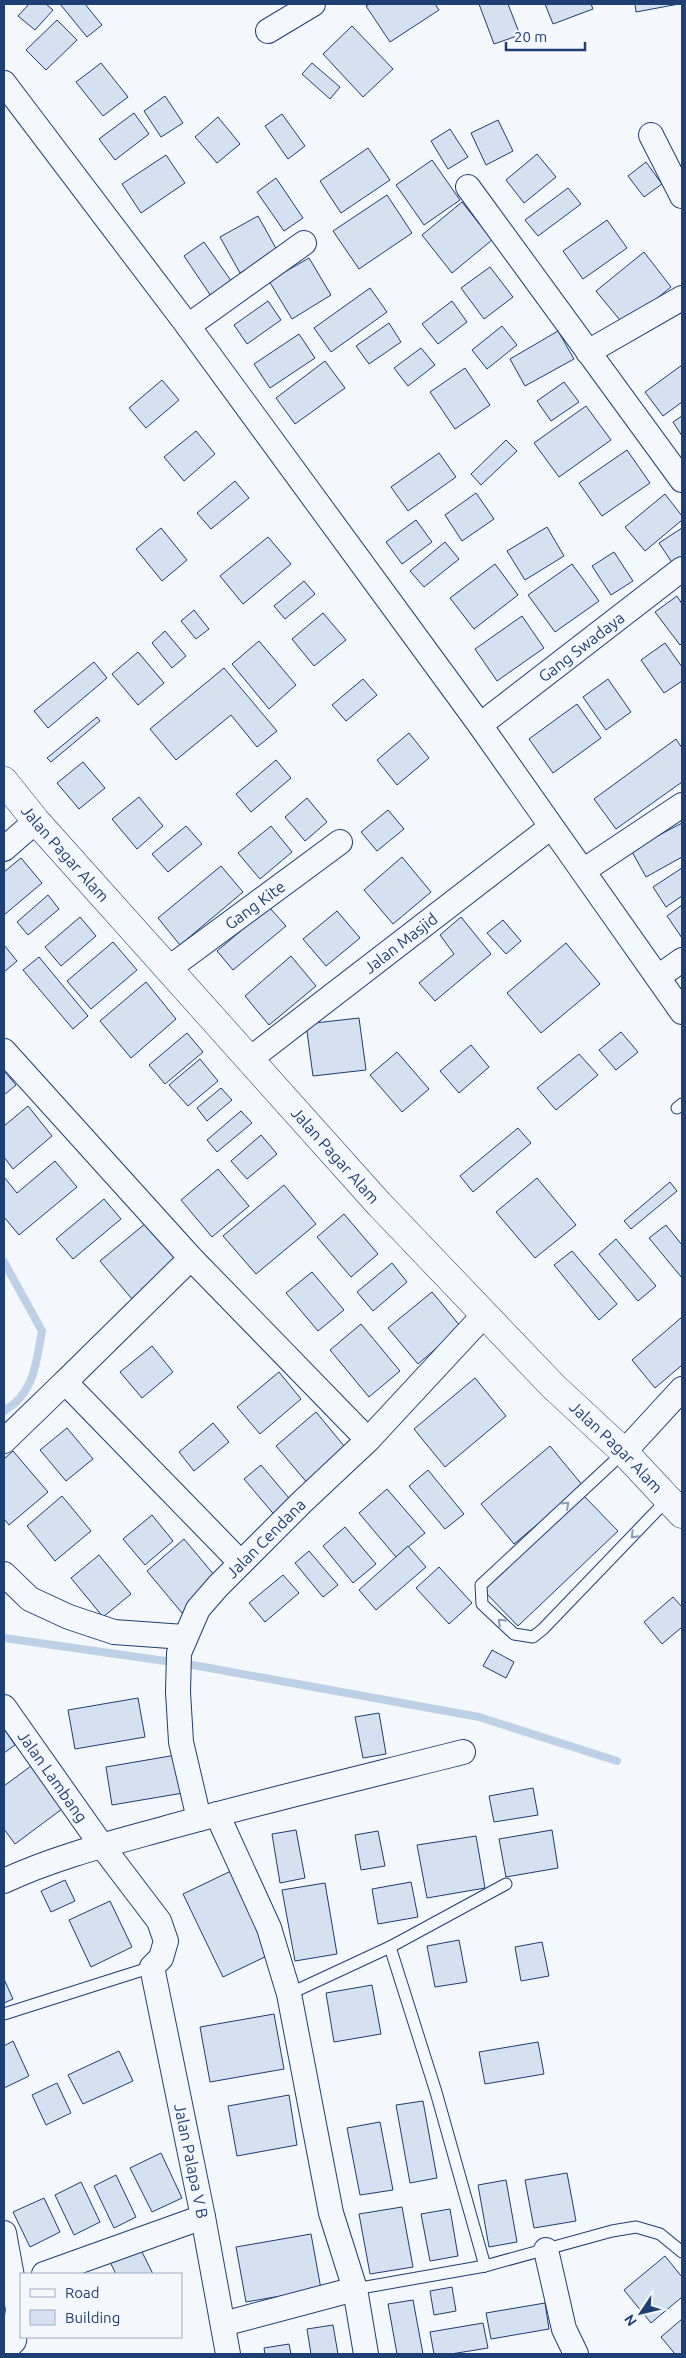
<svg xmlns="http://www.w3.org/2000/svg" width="686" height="2358" font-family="Ubuntu,sans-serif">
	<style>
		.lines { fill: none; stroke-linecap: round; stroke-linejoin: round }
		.stream { stroke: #bed0e5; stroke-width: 8 }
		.building { fill: #d5e0f0; stroke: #1d3f73 }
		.service-casing { stroke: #1d3f73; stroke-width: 13 }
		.minor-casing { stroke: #1d3f73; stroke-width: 26 }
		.tertiary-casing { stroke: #1d3f73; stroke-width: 29 }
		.service { stroke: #f4f7fb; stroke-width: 11 }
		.minor { stroke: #f4f7fb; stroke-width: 24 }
		.tertiary { stroke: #f4f7fb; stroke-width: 28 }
		.oneway { stroke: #889bb7 }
		.labels { text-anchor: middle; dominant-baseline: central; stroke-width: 4; stroke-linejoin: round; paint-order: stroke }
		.street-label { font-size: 16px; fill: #1d3f73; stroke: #f4f7fb }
	</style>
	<rect width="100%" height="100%" fill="#f4f7fb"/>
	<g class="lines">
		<g class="stream">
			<path d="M4 1262 42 1331C36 1362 35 1393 4 1411"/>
			<path d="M4 1638 193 1665 479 1717 617 1761"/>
		</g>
	</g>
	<g class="building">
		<path d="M29 4H46L53 10 35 30 18 16Z"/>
		<path d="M60 4H85L102 25 87 37Z"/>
		<path d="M370 4H435L439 10 390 42 366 6Z"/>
		<path d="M479 4H508L520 35 494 44Z"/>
		<path d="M545 4H591L593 9 553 24Z"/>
		<path d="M635 4H679L636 12Z"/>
		<path d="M57 20 77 40 46 70 26 50Z"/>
		<path d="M352 26 393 69 363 97 323 54Z"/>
		<path d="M101 63 128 97 103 116 76 82Z"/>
		<path d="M312 63 340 87 330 99 302 74Z"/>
		<path d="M165 96 183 123 161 137 144 111Z"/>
		<path d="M134 113 149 134 115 160 99 139Z"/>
		<path d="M282 114 305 146 288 159 265 126Z"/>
		<path d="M218 117 240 144 217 163 195 137Z"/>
		<path d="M498 120 513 151 486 165 471 133Z"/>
		<path d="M450 129 468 157 448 169 431 141Z"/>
		<path d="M368 148 390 180 341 213 320 181Z"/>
		<path d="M537 154 556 177 524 203 506 180Z"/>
		<path d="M166 155 185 183 141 213 122 184Z"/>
		<path d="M432 160 460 200 424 225 396 185Z"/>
		<path d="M646 162 662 184 644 197 628 176Z"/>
		<path d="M276 178 303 218 284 231 257 192Z"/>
		<path d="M568 188 581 204 538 236 525 220Z"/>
		<path d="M387 195 412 233 359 269 333 231Z"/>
		<path d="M462 202 492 240 452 273 422 235Z"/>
		<path d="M258 216 278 252 240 273 220 237Z"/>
		<path d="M607 220 627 248 583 279 563 251Z"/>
		<path d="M204 242 234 285 213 299 184 256Z"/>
		<path d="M644 252 671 287 624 325 596 291Z"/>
		<path d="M309 258 331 295 292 319 269 281Z"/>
		<path d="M490 267 513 297 484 319 461 288Z"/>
		<path d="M370 288 387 312 331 352 314 328Z"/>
		<path d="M268 301 281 320 247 344 234 325Z"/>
		<path d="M452 301 467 322 438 344 422 324Z"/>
		<path d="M389 323 401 342 369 364 356 346Z"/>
		<path d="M502 326 517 345 487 369 472 350Z"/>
		<path d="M558 331 574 359 525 386 510 359Z"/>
		<path d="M299 334 315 358 270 388 254 364Z"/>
		<path d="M421 348 435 365 408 386 394 368Z"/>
		<path d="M325 361 345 388 295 424 276 398Z"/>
		<path d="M682 365V402L663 416 645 392Z"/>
		<path d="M465 368 490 405 455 429 430 392Z"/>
		<path d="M162 380 179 400 146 428 129 408Z"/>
		<path d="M564 382 579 402 551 421 537 401Z"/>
		<path d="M586 406 611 440 559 477 534 443Z"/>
		<path d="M682 416V436L673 422Z"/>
		<path d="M196 431 215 454 184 481 164 457Z"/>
		<path d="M506 440 517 451 481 485 471 474Z"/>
		<path d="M627 450 650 483 602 516 579 483Z"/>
		<path d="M439 453 456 477 408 511 391 487Z"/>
		<path d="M235 481 249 498 211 529 197 513Z"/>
		<path d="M476 493 494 519 462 541 445 515Z"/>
		<path d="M665 494 682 516V520L645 551 625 527Z"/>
		<path d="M416 520 432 542 402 564 386 542Z"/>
		<path d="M547 527 564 556 525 580 507 551Z"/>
		<path d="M161 528 187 560 162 581 136 549Z"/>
		<path d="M682 528V563L675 567 659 543Z"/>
		<path d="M268 537 291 564 243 604 220 576Z"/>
		<path d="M445 542 459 559 424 587 410 571Z"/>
		<path d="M614 552 633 581 611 595 592 566Z"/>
		<path d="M495 564 518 595 474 629 450 598Z"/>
		<path d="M572 564 599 601 555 632 528 595Z"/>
		<path d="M304 581 315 594 285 619 274 606Z"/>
		<path d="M677 596 682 604V643L680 645 655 612Z"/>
		<path d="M194 610 209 629 196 639 181 621Z"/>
		<path d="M323 613 346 640 314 666 292 639Z"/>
		<path d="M522 616 544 648 497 681 475 649Z"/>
		<path d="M165 631 186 656 172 668 152 643Z"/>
		<path d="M259 641 296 685 269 709 232 664Z"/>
		<path d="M665 643 682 667V681L664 693 641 660Z"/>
		<path d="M138 652 164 683 138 705 112 674Z"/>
		<path d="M94 662 107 678 48 728 34 711Z"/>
		<path d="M224 668 277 731 257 747 231 715 176 760 150 729Z"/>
		<path d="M363 679 377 695 346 721 332 705Z"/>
		<path d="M608 679 631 712 606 730 583 697Z"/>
		<path d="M577 704 601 738 553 773 529 739Z"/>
		<path d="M97 717 100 721 51 762 47 758Z"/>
		<path d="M409 733 429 758 397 785 377 760Z"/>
		<path d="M676 739 682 748V782L616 829 594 799Z"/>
		<path d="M276 760 291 778 251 812 236 794Z"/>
		<path d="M83 762 105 788 79 809 57 783Z"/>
		<path d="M139 797 163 826 137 849 112 819Z"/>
		<path d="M307 798 327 822 305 841 285 817Z"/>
		<path d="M388 810 404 829 377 851 361 832Z"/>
		<path d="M682 823V857L646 877 631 850Z"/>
		<path d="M186 826 202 844 168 872 152 854Z"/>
		<path d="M271 826 292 852 260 879 238 853Z"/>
		<path d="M402 857 431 892 393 924 364 890Z"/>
		<path d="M21 858 42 883 4 915V872Z"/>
		<path d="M221 866 243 892 180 945 158 918Z"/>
		<path d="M682 868V896L666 907 653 887Z"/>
		<path d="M48 895 59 909 28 935 17 922Z"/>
		<path d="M682 905V938L667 916Z"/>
		<path d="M269 907 286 926 233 970 217 951Z"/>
		<path d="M337 911 360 938 326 966 303 939Z"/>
		<path d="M80 917 96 936 61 966 45 947Z"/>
		<path d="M461 917 491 954 435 1001 419 983 454 954 440 935Z"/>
		<path d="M503 920 521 941 506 954 487 933Z"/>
		<path d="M113 942 137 970 91 1009 67 981Z"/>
		<path d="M566 943 600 984 541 1033 507 993Z"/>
		<path d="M4 945 17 961 4 972Z"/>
		<path d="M291 956 316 986 269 1025 245 996Z"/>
		<path d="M39 957 88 1016 73 1029 23 970Z"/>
		<path d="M146 982 176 1019 131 1058 100 1021Z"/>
		<path d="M359 1018 366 1070 313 1076 306 1024Z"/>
		<path d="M621 1032 638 1052 616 1070 599 1050Z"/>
		<path d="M187 1033 203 1052 165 1084 149 1065Z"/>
		<path d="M471 1045 489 1067 459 1093 440 1071Z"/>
		<path d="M397 1052 429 1089 402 1112 370 1075Z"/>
		<path d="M579 1054 598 1075 556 1110 537 1088Z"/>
		<path d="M200 1059 218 1081 188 1106 169 1085Z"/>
		<path d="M4 1071 16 1085 4 1095Z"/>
		<path d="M221 1088 232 1100 207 1121 197 1108Z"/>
		<path d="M28 1106 52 1136 13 1169 4 1157V1126Z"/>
		<path d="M241 1111 252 1123 217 1152 207 1140Z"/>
		<path d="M518 1128 531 1143 473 1192 460 1176Z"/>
		<path d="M261 1135 277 1154 247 1179 231 1161Z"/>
		<path d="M55 1161 77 1187 19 1235 4 1217V1177L17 1193Z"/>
		<path d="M218 1169 249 1206 212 1237 181 1200Z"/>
		<path d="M537 1178 576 1225 535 1258 496 1212Z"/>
		<path d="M670 1182 677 1191 631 1229 624 1221Z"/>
		<path d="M284 1185 316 1224 256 1274 223 1236Z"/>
		<path d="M104 1199 121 1219 73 1259 56 1239Z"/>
		<path d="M344 1214 378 1254 351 1277 317 1237Z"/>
		<path d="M146 1223 178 1261 132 1299 100 1261Z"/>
		<path d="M666 1225 682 1245V1278L649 1238Z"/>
		<path d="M616 1239 656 1286 638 1301 599 1254Z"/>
		<path d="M572 1251 617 1304 599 1320 554 1265Z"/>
		<path d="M392 1263 407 1282 373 1311 357 1292Z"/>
		<path d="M312 1272 344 1310 318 1331 286 1293Z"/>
		<path d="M432 1292 461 1327 418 1364 388 1328Z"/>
		<path d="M682 1317V1365L655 1388 632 1360Z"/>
		<path d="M361 1324 400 1371 369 1397 330 1350Z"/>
		<path d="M152 1346 173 1372 142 1398 120 1372Z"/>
		<path d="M279 1372 301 1399 260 1434 237 1407Z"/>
		<path d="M475 1378 506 1416 445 1467 414 1429Z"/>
		<path d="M316 1412 349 1452 309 1485 276 1446Z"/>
		<path d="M213 1423 229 1442 194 1471 179 1452Z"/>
		<path d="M67 1428 93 1459 66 1481 40 1450Z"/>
		<path d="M550 1446 583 1486 514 1544 481 1504Z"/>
		<path d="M13 1451 48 1492 9 1525 4 1519V1459Z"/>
		<path d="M261 1465 294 1504 277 1518 244 1479Z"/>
		<path d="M428 1470 464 1514 445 1529 409 1486Z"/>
		<path d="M387 1489 425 1533 396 1557 359 1513Z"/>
		<path d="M583 1495 618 1531 518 1626 483 1590Z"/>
		<path d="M62 1496 91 1531 55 1561 27 1526Z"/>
		<path d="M152 1515 173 1541 145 1565 123 1539Z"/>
		<path d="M345 1527 376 1564 353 1583 323 1546Z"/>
		<path d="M184 1539 220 1582 182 1613 147 1571Z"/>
		<path d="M408 1546 426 1567 376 1610 359 1590Z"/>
		<path d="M309 1551 338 1585 323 1597 295 1563Z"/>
		<path d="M99 1555 131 1594 103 1617 71 1578Z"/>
		<path d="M439 1567 472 1603 449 1624 416 1588Z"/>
		<path d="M283 1575 299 1593 265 1622 249 1603Z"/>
		<path d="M673 1597 682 1607V1627L662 1644 644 1622Z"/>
		<path d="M492 1650 514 1662 506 1678 483 1666Z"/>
		<path d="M138 1698 145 1737 75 1749 68 1710Z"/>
		<path d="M379 1713 386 1754 363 1758 355 1717Z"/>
		<path d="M4 1729 15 1745 4 1753Z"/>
		<path d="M176 1755 183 1793 112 1805 106 1767Z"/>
		<path d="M31 1766 62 1809 15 1844 4 1829V1786Z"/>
		<path d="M533 1788 538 1815 494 1822 489 1796Z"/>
		<path d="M296 1830 305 1878 280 1883 272 1834Z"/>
		<path d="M552 1830 558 1868 506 1877 499 1839Z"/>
		<path d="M378 1831 385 1866 361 1870 355 1835Z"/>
		<path d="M476 1836 485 1888 427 1898 417 1845Z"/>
		<path d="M231 1871 271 1954 223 1977 183 1894Z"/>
		<path d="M65 1880 75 1901 51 1912 41 1891Z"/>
		<path d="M411 1882 418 1917 378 1924 372 1889Z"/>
		<path d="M325 1883 337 1954 295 1961 282 1890Z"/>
		<path d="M110 1901 132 1947 91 1967 69 1920Z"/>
		<path d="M459 1940 467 1982 435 1987 427 1946Z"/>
		<path d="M542 1942 549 1976 521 1981 515 1947Z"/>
		<path d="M4 1979 13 1999 4 2003Z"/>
		<path d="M372 1985 381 2034 334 2042 326 1993Z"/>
		<path d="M274 2014 284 2069 210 2082 200 2027Z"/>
		<path d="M13 2041 29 2076 4 2088V2046Z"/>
		<path d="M538 2042 544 2074 485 2084 479 2052Z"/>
		<path d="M119 2051 133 2081 83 2104 68 2075Z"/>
		<path d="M57 2083 71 2113 46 2125 32 2095Z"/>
		<path d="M289 2095 297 2145 237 2156 228 2106Z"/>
		<path d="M423 2101 437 2178 410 2183 396 2105Z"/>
		<path d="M380 2122 393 2190 360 2195 347 2128Z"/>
		<path d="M161 2153 182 2198 152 2212 130 2168Z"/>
		<path d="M567 2173 576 2221 534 2228 525 2180Z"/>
		<path d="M116 2175 136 2217 114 2228 94 2186Z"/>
		<path d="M506 2180 517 2242 489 2247 478 2185Z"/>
		<path d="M81 2182 100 2222 74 2235 55 2195Z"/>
		<path d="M44 2198 60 2232 30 2247 13 2212Z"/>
		<path d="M402 2207 413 2267 370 2274 359 2214Z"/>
		<path d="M450 2209 458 2256 430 2261 421 2214Z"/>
		<path d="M311 2234 321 2289 246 2302 236 2247Z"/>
		<path d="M138 2244 153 2274H116L108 2258Z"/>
		<path d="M665 2256 682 2277V2297L651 2323 624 2290Z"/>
		<path d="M452 2287 456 2311 434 2315 430 2291Z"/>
		<path d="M413 2300 423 2354H397L388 2304Z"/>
		<path d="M545 2303 549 2329 491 2339 486 2313Z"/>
		<path d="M682 2319V2354H675L661 2337Z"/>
		<path d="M483 2323 488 2348 451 2354H434L430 2332Z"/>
		<path d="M333 2325 338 2354H311L307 2329Z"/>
		<path d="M289 2344 291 2354H265L264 2348Z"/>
	</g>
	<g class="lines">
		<g class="service-casing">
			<g id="service">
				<path d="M677 1108 682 1104"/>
				<path d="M624 1452 481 1585 482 1604 514 1634 533 1637 543 1629 667 1500"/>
				<path d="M390 1947 436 2092 485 2266"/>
				<path d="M289 1994 390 1947 506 1884"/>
				<path d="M4 2014 152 1967"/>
				<path d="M355 2289 485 2266 612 2231 636 2227 660 2234 682 2252"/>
			</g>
		</g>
		<g class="minor-casing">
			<g id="minor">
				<path d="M268 31 313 4"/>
				<path d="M4 83 188 326 480 725 682 1012"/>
				<path d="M651 135 682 196"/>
				<path d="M468 187 682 480"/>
				<path d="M188 326 304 243"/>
				<path d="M588 352 682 298"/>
				<path id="s1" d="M480 725 682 569"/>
				<path d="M4 849 36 821"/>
				<path d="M583 871 682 805"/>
				<path id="s2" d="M168 969 340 842"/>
				<path d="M658 977 682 960"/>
				<path d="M4 1051 191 1258 368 1440"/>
				<path id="s3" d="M250 1059 551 827"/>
				<path d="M191 1258 65 1382 241 1563"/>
				<path d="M4 1441 65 1382"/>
				<path d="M624 1452 682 1389"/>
				<path d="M4 1574 30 1599 69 1617 114 1632 184 1637"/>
				<path id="s4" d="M4 1707 102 1846 159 1921 166 1941 161 1958 152 1967 203 2217 228 2354"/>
				<path d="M217 1814 269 1928 289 1994 331 2213 355 2289 366 2354"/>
				<path id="s5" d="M199 1819 181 1742 178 1692 179 1653 198 1609 218 1586 302 1502 368 1440 485 1314"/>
				<path d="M4 1881C55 1857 112 1843 166 1828 264 1801 364 1777 463 1752"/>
				<path d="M4 2233 18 2309 14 2341 4 2351"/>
				<path d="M546 2250 564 2329 576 2354"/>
				<path d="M44 2274 203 2217"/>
				<path d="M223 2324 355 2289"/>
			</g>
		</g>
		<g class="tertiary-casing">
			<g id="tertiary">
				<path id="s6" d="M4 781 36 821 379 1204 553 1386 624 1452 682 1514"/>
			</g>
		</g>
		<use href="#service" class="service"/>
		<use href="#minor" class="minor"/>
		<use href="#tertiary" class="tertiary"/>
	</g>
	<defs><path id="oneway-chevron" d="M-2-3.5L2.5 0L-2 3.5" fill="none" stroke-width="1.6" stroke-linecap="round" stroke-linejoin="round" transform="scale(1.25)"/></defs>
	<g class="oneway">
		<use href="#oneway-chevron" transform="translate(566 1505) rotate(-43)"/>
		<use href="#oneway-chevron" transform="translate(634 1535) rotate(134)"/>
		<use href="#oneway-chevron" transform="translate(501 1622) rotate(-136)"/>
	</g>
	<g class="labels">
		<g class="street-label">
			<text stroke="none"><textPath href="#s1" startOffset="128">Gang Swadaya</textPath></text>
			<text stroke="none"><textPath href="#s6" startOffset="95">Jalan Pagar Alam</textPath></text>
			<text stroke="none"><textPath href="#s2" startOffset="108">Gang Kite</textPath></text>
			<text stroke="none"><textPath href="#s3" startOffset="190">Jalan Masjid</textPath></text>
			<text stroke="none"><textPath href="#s6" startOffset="500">Jalan Pagar Alam</textPath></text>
			<text stroke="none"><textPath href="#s6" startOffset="905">Jalan Pagar Alam</textPath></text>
			<text stroke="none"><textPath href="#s5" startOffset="314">Jalan Cendana</textPath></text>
			<text stroke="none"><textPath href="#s4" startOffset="85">Jalan Lambang</textPath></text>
			<text stroke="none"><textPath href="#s4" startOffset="514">Jalan Palapa V B</textPath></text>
		</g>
	</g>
	<rect width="686" height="2358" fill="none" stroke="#1d3f73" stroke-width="10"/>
	<rect x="20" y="2273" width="162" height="65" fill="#f4f7fb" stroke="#9eadc5"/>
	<rect x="30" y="2289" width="25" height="8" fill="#f4f7fb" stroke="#9eadc5"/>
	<text x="65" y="2298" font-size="15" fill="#1d3f73">Road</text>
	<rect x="30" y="2310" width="25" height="15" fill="#d5e0f0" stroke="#9eadc5"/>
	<text x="65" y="2323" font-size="15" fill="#1d3f73">Building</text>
	<g transform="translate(641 2313) rotate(235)" stroke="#f4f7fb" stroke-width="4" paint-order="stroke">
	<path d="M0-4L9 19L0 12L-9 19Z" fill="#1d3f73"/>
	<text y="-8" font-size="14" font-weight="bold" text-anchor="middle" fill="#1d3f73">N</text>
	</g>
	<path d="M506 42v8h79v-8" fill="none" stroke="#1d3f73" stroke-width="2.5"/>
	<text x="514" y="42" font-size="15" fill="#1d3f73" stroke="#f4f7fb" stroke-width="4" paint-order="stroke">20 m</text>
</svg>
